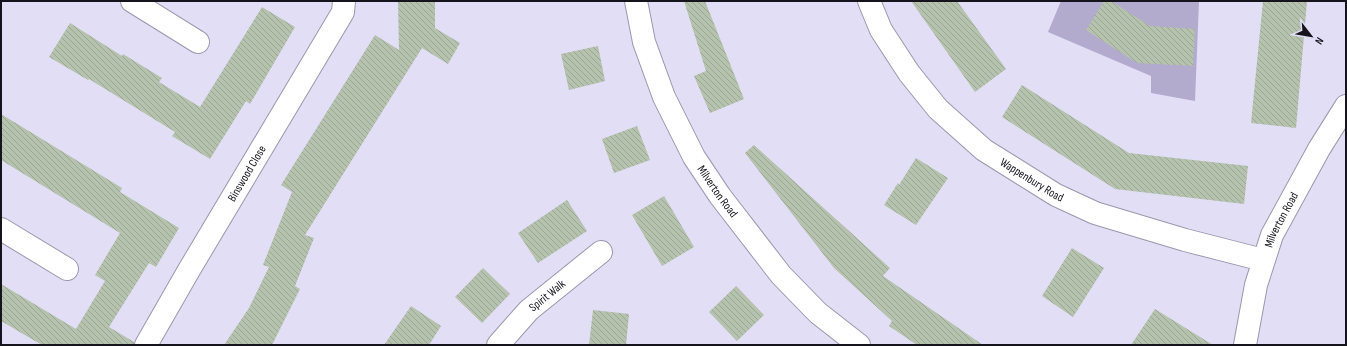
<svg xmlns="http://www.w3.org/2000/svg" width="1347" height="346" font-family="'Sofia Sans Condensed',sans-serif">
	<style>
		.grass { fill: #b2abce }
		.building { fill: url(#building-back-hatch) }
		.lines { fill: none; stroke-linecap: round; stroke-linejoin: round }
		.street-casing { stroke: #9b97ad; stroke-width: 24 }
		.street { stroke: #fff; stroke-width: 22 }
		.labels { text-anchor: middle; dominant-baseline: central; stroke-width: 3.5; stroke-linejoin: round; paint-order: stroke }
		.street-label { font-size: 12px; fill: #15141c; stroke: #e2def6 }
	</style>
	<defs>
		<pattern id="building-back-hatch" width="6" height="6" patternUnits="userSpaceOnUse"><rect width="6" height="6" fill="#b5c2ad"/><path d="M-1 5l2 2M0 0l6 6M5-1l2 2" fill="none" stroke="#9ba694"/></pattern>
	</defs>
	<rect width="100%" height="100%" fill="#e2def6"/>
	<path class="grass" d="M1061 1H1199L1195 101 1151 93V76L1048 32Z"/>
	<g class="building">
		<path d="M398 1H435V28L460 43 448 64 422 48 305 235 314 238 295 286 300 289 272 345H224L249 308 269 267 263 265 292 192 281 185 375 35 399 50Z"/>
		<path d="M684 1H705L744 99 710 113 694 76 706 71Z"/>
		<path d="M911 1H957L1006 69 975 92Z"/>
		<path d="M1104 1H1111L1150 26 1195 29 1193 66 1137 63 1086 30Z"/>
		<path d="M1263 1H1307L1296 128 1251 123Z"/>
		<path d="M262 7 295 27 250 104 246 101 210 159 172 136 175 132 89 79 88 80 49 57 70 23 122 56 123 54 162 78 159 82 200 107Z"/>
		<path d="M598 46 605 81 569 90 561 54Z"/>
		<path d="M1022 85 1129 153 1248 166 1244 204 1115 189 1002 117Z"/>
		<path d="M1 114 122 188 120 192 179 228 156 267 149 263 109 327 134 342V345H42L1 321V284L76 329 105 281 95 275 120 233 1 160Z"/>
		<path d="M637 126 650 160 614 173 602 139Z"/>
		<path d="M754 145 890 268 883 276 983 345H917L889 326 892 321 834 268 745 153Z"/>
		<path d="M916 158 948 178 916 225 884 205 898 183 899 185Z"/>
		<path d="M664 196 694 247 662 266 632 215Z"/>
		<path d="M567 200 587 231 538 263 518 233Z"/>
		<path d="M1072 248 1104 268 1073 317 1042 296Z"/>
		<path d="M483 268 510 294 482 323 455 297Z"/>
		<path d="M736 286 764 315 737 341 709 312Z"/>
		<path d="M411 306 441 326 429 345H384Z"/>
		<path d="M1155 309 1213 345H1131Z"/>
		<path d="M593 310 629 314 626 345H589Z"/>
	</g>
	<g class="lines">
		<g class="street-casing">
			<g id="street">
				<path d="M132 1 198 42"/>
				<path id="s1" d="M636 1 644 42 664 97 694 157 720 196 781 275 818 313 859 345"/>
				<path id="s2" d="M869 1 881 30 909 73 938 109 984 150 1056 195 1095 213 1185 240 1263 260"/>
				<path d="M1 229 67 269"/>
				<path id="s3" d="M146 345 189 270 343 12 344 1"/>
				<path id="s4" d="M498 345 529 310 601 252"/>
				<path id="s5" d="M1245 345 1256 285 1272 235 1319 149 1346 106"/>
			</g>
		</g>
		<use href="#street" class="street"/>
	</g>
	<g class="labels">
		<g class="street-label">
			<text stroke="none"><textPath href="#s3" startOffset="199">Binswood Close</textPath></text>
			<text stroke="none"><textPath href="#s2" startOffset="247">Wappenbury Road</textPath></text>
			<text stroke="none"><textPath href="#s1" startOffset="209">Milverton Road</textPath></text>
			<text stroke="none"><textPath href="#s5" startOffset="131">Milverton Road</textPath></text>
			<text stroke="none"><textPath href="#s4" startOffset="70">Spirit Walk</textPath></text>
		</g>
	</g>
	<rect width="1347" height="346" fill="none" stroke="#15141c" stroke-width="4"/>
	<g transform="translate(1311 36) rotate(121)" stroke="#e2def6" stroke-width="3" paint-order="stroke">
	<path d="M0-3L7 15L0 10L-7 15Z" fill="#15141c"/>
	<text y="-6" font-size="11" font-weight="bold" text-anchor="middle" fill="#15141c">N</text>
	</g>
</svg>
